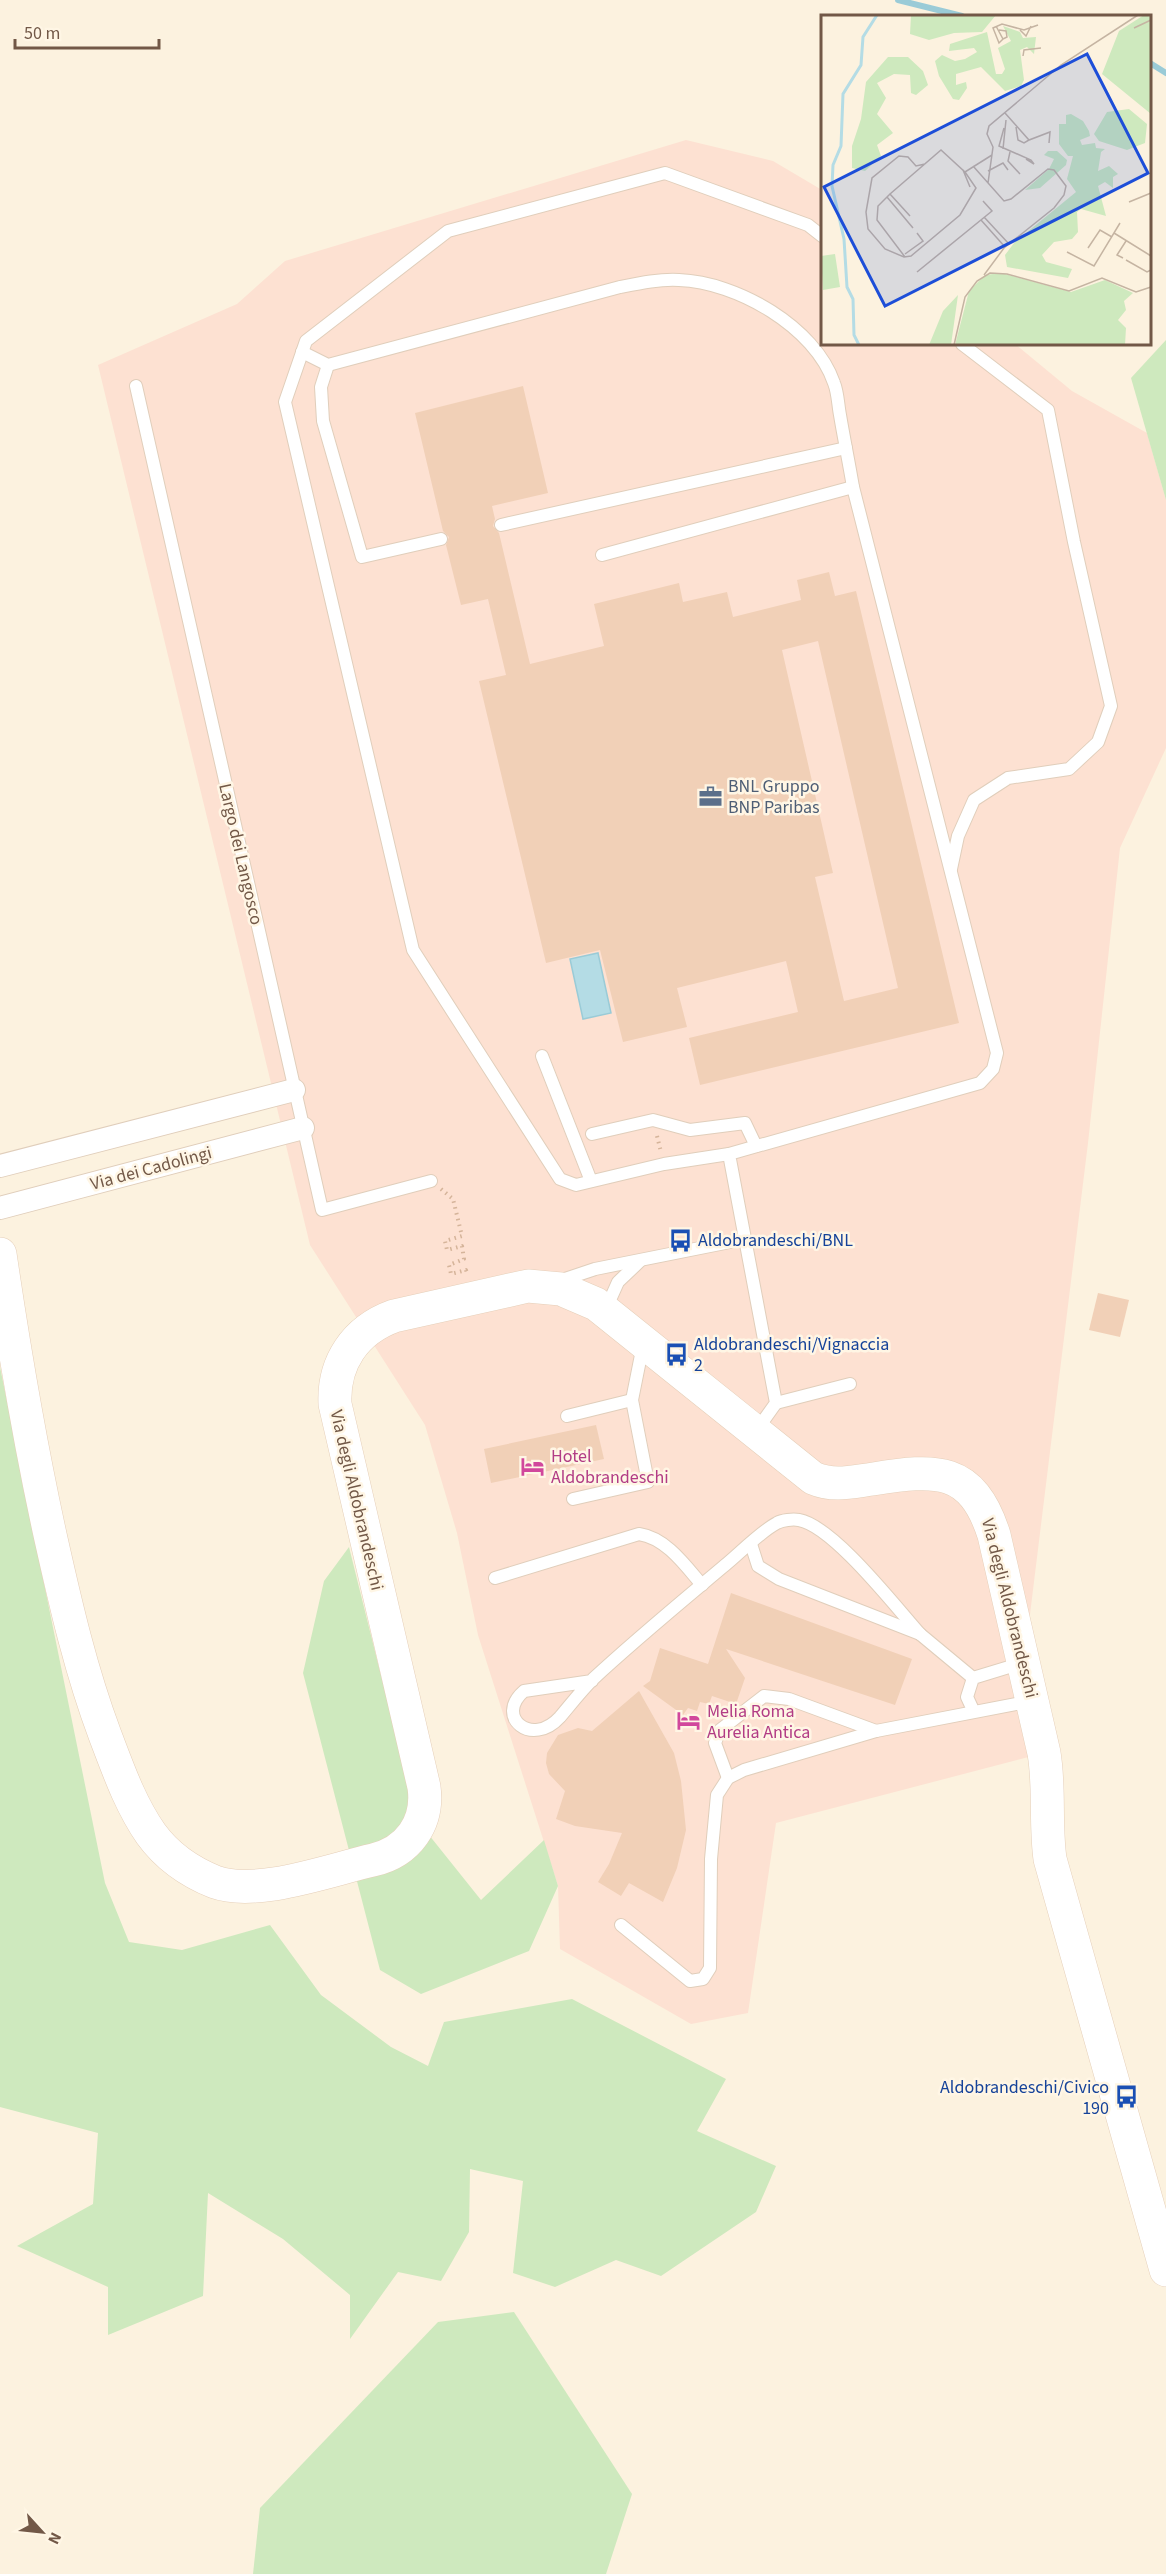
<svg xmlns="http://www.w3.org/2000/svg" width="1166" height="2574" viewBox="0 0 1166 2574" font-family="'Source Sans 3',sans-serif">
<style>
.commercial{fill:#fde1d2}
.green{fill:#cee9be}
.water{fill:#b4dce5;stroke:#9acbd7;stroke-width:1.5}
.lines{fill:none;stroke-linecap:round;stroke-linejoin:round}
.stream{stroke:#9acbd7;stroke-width:6}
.building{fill:#f1d0b7;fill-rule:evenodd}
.lane-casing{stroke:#e0cebb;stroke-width:14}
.street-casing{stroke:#e0cebb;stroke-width:24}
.secondary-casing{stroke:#e5cfb9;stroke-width:34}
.path{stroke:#d5b49a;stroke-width:4;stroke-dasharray:1.5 4.5;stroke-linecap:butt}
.lane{stroke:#fff;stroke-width:12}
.street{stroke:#fff;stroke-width:22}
.secondary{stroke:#fff;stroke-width:33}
.labels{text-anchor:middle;stroke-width:5;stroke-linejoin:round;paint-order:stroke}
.service-label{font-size:18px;fill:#4e5e75;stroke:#fff6e5;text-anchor:start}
.street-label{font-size:18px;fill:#725847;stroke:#fff6e5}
.transit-label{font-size:18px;fill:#164399;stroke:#fff6e5;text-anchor:start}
.hotel-label{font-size:18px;fill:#b23c85;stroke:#fff6e5;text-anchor:start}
.inset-river{fill:none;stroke:#b4dce5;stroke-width:3}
.inset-road{fill:none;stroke:#c5b4a2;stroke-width:1.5}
.view{fill:#1d4ed8;fill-opacity:0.15;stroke:#1d4ed8;stroke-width:3}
.inset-edge{fill:none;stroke:#725847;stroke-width:3}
</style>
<rect width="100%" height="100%" fill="#fcf2df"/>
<!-- commercial -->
<polygon class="commercial" points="686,140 773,161 822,190 822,344 1015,344 1072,391 1147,433 1166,500 1166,748 1120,848 1088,1143 1024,1663 1044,1753 776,1823 748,2013 691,2024 560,1949 558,1886 478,1635 457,1533 425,1425 310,1245 98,365 237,304 285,261"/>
<!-- green -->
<g class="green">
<polygon points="1166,340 1166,500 1131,378"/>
<polygon points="0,1367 105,1883 129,1942 182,1950 270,1925 321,1995 391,2047 428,2066 444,2022 572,1999 726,2079 697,2131 776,2166 756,2212 661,2276 616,2260 555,2287 513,2273 523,2181 470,2169 469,2232 441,2281 398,2272 350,2339 350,2295 283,2239 208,2193 203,2296 108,2335 108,2287 17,2246 93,2204 98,2133 0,2107"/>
<polygon points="349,1547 417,1820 481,1900 544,1840 558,1886 529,1951 421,1994 380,1970 303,1673 324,1581"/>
<polygon points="514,2312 632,2494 606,2574 253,2574 260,2508 438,2322"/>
</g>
<!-- water -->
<polygon class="water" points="598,953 611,1013 583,1019 570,959"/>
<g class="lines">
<!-- stream -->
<g class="stream">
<polyline points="898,0 962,16"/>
<polyline points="1150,63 1166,73"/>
</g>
</g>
<!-- building -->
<g class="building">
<path d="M523,386L548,493L492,506L495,519L493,526L499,533L530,664L604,646L594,604L679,583L683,602L727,592L733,617L801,600L797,580L829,572L835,596L856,591L959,1023L700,1085L689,1038L798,1012L786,961L677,988L687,1027L623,1042L600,950L546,963L479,681L506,675L488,599L461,605L446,545L449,537L443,531L415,413ZM818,641L898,988L844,1001L815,877L833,873L782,650Z"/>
<polygon points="1098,1293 1129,1300 1120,1337 1089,1330"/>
<polygon points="596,1425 604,1459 491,1483 484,1449"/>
<polygon points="731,1593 912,1659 895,1705 726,1649 745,1678 736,1704 712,1696 709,1704 700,1702 697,1711 688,1708 683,1715 643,1686 650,1681 660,1648 708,1664"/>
<polygon points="639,1691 674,1753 681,1781 686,1830 677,1868 663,1902 629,1883 621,1896 598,1882 609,1864 622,1833 575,1826 556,1819 565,1791 549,1774 546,1763 547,1753 558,1735 578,1728 592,1731"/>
</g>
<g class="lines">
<defs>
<g id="lane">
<path d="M302,352L328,365L620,287C640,283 659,279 679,280C737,282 815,327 834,383C838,393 838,405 840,415C844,439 849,463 853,487"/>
<polyline points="328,365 321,387 323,421 362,557 441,539"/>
<polyline points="136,386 322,1210 431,1181"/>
<polyline points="501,525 846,448"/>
<polyline points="602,555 853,487 997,1053 993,1069 980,1083 729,1154 776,1403 756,1431"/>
<polyline points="951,869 958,836 974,800 1008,778 1069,769 1098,742 1111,706 1074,542 1048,410 962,344"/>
<polyline points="542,1056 591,1181"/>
<polyline points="592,1134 653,1120 690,1130 745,1123 756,1146"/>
<polyline points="729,1154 664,1164 576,1185 560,1179 413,950 285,402 306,341 448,231 665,173 808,225 822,236"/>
<polyline points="559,1281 595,1269 745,1239"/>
<polyline points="605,1311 618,1282 639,1262"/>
<polyline points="776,1403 850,1384"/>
<polyline points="567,1416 632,1400"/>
<polyline points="573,1499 648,1482 632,1400 643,1345"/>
<polyline points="751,1544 758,1566 779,1579 920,1634 973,1678"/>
<path d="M495,1578L639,1534C666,1538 685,1565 702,1585"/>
<path d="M592,1681L524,1691C494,1717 532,1748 560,1717C571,1704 581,1691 593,1679C635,1640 680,1603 724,1566C738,1555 761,1531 777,1523C782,1520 793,1519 799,1520C833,1526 895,1606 920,1634"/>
<polyline points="973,1710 967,1697 973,1678 1022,1663"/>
<polyline points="728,1778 715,1743 720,1730 764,1696 789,1699 876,1731"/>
<polyline points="621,1925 690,1981 703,1979 710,1968 711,1859 717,1795 728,1778 744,1770 876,1731 1032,1701"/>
</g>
<g id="street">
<polyline points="0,1166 294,1090"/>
<polyline points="0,1208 303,1128"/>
</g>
<path id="secondary" d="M0,1254C14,1349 30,1444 51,1539C66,1606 81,1671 105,1735C118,1769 130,1804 151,1834C167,1856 190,1872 215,1882C257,1897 329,1870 373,1860C408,1852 429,1823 424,1787L335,1404C333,1363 355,1330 394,1316L528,1286L561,1289L596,1304L813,1478C834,1487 851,1482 873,1479C936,1469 972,1466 994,1535L1044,1753C1050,1788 1045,1823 1050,1859L1166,2270"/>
</defs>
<!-- lane casing -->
<use href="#lane" class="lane-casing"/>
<!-- street casing -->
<use href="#street" class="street-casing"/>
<!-- secondary casing -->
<use href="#secondary" class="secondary-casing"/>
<!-- path -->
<g class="path">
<polyline points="657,1136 661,1152"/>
<polyline points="441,1189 453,1199 462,1236 445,1241 447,1250 462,1246 464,1259 449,1265 451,1274 466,1270 467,1274"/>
</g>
<!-- lane -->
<use href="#lane" class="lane"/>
<!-- street -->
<use href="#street" class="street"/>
<!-- secondary -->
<use href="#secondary" class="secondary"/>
</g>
<!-- icons -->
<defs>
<symbol id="office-bare" viewBox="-9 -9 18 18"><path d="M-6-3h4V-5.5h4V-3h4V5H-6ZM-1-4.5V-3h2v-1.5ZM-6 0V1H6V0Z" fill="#5c6f8a" stroke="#fff6e5" stroke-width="2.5" paint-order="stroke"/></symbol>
<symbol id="bus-bare" viewBox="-9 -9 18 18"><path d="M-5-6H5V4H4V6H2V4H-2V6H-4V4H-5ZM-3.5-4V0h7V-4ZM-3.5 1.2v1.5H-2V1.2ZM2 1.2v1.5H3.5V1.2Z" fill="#1a4fb4" stroke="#fff6e5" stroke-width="2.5" paint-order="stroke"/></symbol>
<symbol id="hotel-bare" viewBox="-9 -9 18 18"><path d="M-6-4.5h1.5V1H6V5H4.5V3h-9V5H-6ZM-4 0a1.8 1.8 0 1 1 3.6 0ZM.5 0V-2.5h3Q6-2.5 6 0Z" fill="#d1479c" stroke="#fff6e5" stroke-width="2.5" paint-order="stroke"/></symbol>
</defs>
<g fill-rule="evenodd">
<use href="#office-bare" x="694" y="780" width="33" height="33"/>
<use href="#bus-bare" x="664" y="1224" width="33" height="33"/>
<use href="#bus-bare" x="660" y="1338" width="33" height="33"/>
<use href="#hotel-bare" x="516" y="1450" width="33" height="33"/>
<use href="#hotel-bare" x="672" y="1704" width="33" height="33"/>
<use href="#bus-bare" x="1110" y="2080" width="33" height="33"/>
</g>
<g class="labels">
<!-- service labels -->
<g class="service-label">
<text x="728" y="792">BNL Gruppo<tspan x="728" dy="21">BNP Paribas</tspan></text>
</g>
<!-- street labels -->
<g class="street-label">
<text transform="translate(241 854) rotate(77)" y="6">Largo dei Langosco</text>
<text transform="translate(151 1168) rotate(-15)" y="6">Via dei Cadolingi</text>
<text transform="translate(357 1500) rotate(77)" y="6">Via degli Aldobrandeschi</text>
<text transform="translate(1010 1608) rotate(76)" y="6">Via degli Aldobrandeschi</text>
</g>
<!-- transit labels -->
<g class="transit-label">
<text x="698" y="1246">Aldobrandeschi/BNL</text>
<text x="694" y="1350">Aldobrandeschi/Vignaccia<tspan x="694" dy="21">2</tspan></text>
<text x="1109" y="2093" text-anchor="end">Aldobrandeschi/Civico<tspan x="1109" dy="21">190</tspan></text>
</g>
<!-- hotel labels -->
<g class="hotel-label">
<text x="551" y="1462">Hotel<tspan x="551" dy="21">Aldobrandeschi</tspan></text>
<text x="707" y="1717">Melia Roma<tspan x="707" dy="21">Aurelia Antica</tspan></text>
</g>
</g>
<!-- overview -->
<g transform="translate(821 15)">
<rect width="330" height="330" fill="#fcf2df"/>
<path d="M90,0L146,1L175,0L161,17L133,18L108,25L89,19ZM323,0L330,2V99L281,59L298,16ZM182,11L199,17L202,23L215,22L213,39L206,32L199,35L203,65L200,71L184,76L160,52L135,59V70L145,67L146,73L138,85L132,84L118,61L114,46L121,40L134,46L144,44L156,37L153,33L128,36L129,29L166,17L175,59H181L184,54L177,33L190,26ZM67,42H87L102,56L107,70L95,80L90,78L89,60L73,59L56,68L65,83L56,99L72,118L56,130L60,141L44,156L31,153V131L40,104L45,67ZM308,94L326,109L324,128L306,135L278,126L273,119L286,97ZM250,99L262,106L268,116L269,121L259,125L261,130L274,128L275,133L284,134L280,137L277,156L288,151L297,159L292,162V173L284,167L277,171L285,201L260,194L256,197L257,217L251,224L233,227L221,240L225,247L251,254L247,263L186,252L184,240L193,228L255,177L246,164L252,141H247L238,129V109H245V100ZM227,136H236L246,145L245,150L219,173L204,175L228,154L233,144L223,140ZM14,239L19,272L2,275L0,241ZM180,258L250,277L284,265L312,278L303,286L305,295L297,305L305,313L304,330H134L148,276L164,260ZM137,280L130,330H108L122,296Z" fill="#cee9be"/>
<path class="inset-river" d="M38,330L33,320L32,284L26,272L23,224L11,171L12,150L20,131L22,79L40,50L42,22L56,0"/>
<path class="inset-road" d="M175,11L182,24L186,22L185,16L178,15M313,13L330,5M199,15L205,21L210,11M182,24L178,28L172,13L181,9L203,15L217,10M202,41L203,35L220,33M184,98L208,125L229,117L228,128M195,112L197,125L203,128L208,125M183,113L178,131L210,145L213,149L205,144M182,134L185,105M189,137L187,146L199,159M104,149L95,151L87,142L78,141L51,163L45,197L47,214L64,234L83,242L90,241L139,200L155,173L144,157M152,151L183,186L190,184L227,154L233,155L245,171L243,180L233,193L183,233L163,260M142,155L149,172M167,156L182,148L187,155M167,168L172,132L166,119L168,111L240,50L317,0M69,179L57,191L56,205L84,242M66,182L92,213M308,187L330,178M89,201L69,179L120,135L144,157L171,140M163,202L188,229M160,205L184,232M293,218L330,241M267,233L279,215L291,222M246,237L273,251L299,208M84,239L102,226L96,218M302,243L296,240L305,226M305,245L326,257L330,255M96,257L171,196L162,186M133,330L144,282L156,266L169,258L186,259L248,276L281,263L315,277L330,272"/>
<path class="view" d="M266,39L327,158L64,291L3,172Z"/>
<rect width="330" height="330" class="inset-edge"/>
</g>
<!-- north arrow -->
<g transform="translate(42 2532) rotate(117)" stroke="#fff6e5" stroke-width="4.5" paint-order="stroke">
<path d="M0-4.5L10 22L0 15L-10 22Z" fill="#725847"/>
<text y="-9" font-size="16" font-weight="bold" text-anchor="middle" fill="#725847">N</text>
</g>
<!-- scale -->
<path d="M15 39v9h144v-9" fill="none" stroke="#725847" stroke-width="3"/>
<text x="24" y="39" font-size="18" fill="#725847" stroke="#fff6e5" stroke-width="4.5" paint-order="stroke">50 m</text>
</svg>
